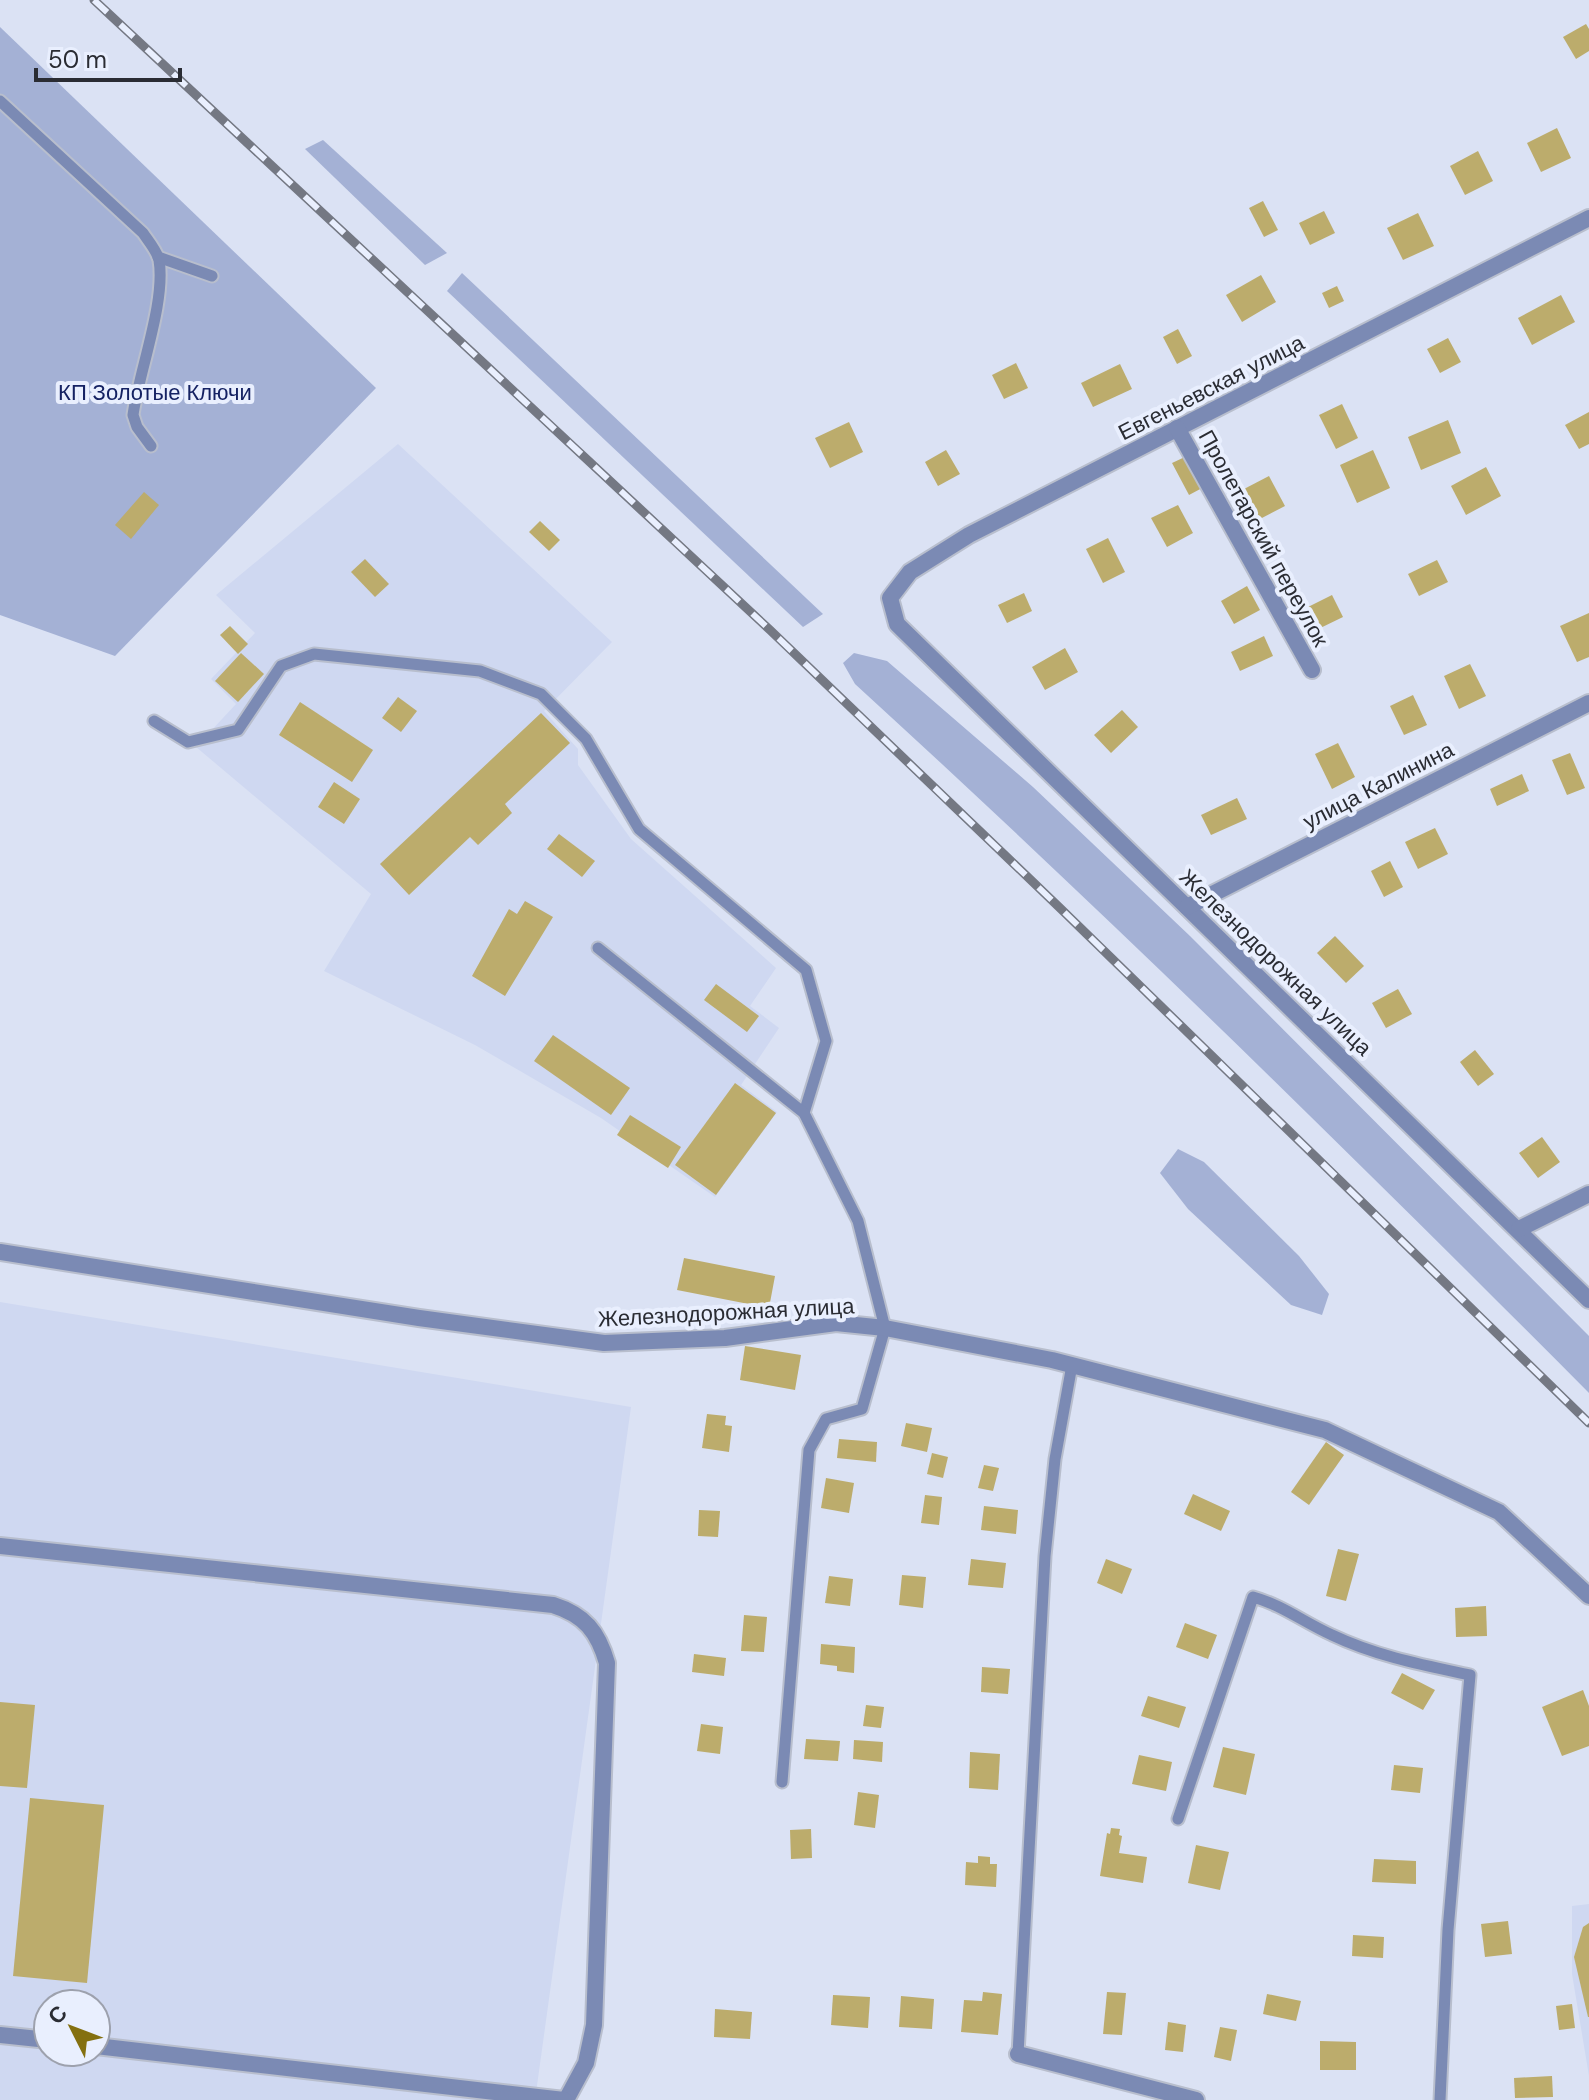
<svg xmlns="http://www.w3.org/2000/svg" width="1589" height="2100" viewBox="0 0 1589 2100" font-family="'DM Sans',sans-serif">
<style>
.built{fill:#cfd8f1;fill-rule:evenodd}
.green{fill:#a4b1d5}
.building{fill:#bcac6c}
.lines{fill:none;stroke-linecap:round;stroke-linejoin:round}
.lane-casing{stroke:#b8becd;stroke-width:15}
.street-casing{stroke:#b8becd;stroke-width:20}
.lane{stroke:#7b8ab4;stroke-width:11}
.street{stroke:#7b8ab4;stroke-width:16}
.rail-casing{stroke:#747883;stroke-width:9}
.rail{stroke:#e9effe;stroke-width:6;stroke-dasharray:18;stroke-linecap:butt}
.labels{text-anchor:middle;stroke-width:8;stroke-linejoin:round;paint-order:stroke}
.street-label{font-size:22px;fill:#2a2c33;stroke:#e9effe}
.park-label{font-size:22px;fill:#152263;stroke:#e9effe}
</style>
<rect width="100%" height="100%" fill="#dbe2f4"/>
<!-- built -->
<g class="built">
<polygon points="398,444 612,642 544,711 578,749 578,765 631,839 776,968 750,1006 779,1028 741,1085 777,1112 715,1197 601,1118 475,1045 324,971 371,894 196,747 236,704 211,679 255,633 216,595"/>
<path d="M0,1302L631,1407L535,2100H0ZM48,2004H96V2052H48Z"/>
<polygon points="1589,1904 1589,2076 1572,1974 1572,1906"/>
</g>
<!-- green -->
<g class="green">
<polygon points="0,27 376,388 115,656 0,615"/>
<polygon points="323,140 447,253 425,265 305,149"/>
<polygon points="462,273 823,614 803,627 447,291"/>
<path d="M854,653L887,661L1033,787L1190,936L1589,1336V1393C1349,1152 1106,913 855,684L843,663Z"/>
<polygon points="1178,1149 1204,1162 1299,1256 1329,1294 1322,1315 1291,1305 1188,1209 1160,1173"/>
</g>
<!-- building -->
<g class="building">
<polygon points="1586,24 1589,29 1589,51 1576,59 1563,37"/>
<polygon points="1557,128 1571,158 1541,172 1527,143"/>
<polygon points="1478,151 1493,181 1465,195 1450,166"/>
<polygon points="1263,201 1278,230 1264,237 1249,208"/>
<polygon points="1324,211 1335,233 1310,245 1299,223"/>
<polygon points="1418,213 1434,246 1403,260 1387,228"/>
<polygon points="1261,275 1276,302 1242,322 1226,295"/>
<polygon points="1337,286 1344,301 1329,308 1322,293"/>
<polygon points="1561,295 1575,322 1532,345 1518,318"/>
<polygon points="1178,329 1192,356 1177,364 1163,337"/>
<polygon points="1448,338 1461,362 1440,373 1427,349"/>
<polygon points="1016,363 1028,388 1004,399 992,375"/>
<polygon points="1120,364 1132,389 1093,407 1081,383"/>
<polygon points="1342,404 1358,438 1336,449 1319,415"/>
<polygon points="1589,412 1589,444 1579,449 1565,425"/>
<polygon points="1448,420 1461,453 1421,470 1408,437"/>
<polygon points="849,422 863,452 830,468 815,438"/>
<polygon points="946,450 960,474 938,486 925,462"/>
<polygon points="1373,450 1390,488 1357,503 1340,465"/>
<polygon points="1187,456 1204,487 1189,495 1172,463"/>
<polygon points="1486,467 1501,496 1466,515 1451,486"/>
<polygon points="1269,476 1285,506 1260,519 1244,489"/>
<polygon points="144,492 159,505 131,539 115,525"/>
<polygon points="1178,505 1193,533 1167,547 1151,518"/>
<polygon points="540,521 560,540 549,551 529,532"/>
<polygon points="1108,538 1125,572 1103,583 1086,549"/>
<polygon points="365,559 389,584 375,597 351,572"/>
<polygon points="1437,560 1448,582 1419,596 1408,574"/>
<polygon points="1247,586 1260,610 1234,624 1221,601"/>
<polygon points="1024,593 1032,611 1007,623 998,605"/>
<polygon points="1332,595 1343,617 1310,633 1300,611"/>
<polygon points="1589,613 1589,657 1577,662 1560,626"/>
<polygon points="230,626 248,644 238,654 220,635"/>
<polygon points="1264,636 1273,656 1240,671 1231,652"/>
<polygon points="1065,648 1078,672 1045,690 1032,667"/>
<polygon points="241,653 264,674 238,702 215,681"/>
<polygon points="1470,664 1486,696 1459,709 1444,676"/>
<polygon points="1413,695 1427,725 1404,735 1390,706"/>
<polygon points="398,697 417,711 401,732 382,718"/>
<polygon points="300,702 373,750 352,782 279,735"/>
<polygon points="1122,710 1138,727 1111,753 1094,735"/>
<polygon points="541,713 570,743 505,804 512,813 478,845 470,837 409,895 380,864"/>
<polygon points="1338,743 1355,777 1332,789 1315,754"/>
<polygon points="1570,753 1585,788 1567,795 1552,760"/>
<polygon points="1522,774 1529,791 1497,806 1490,789"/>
<polygon points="334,782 360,799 344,824 318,807"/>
<polygon points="1237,798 1247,819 1211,835 1201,815"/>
<polygon points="1435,828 1448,854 1418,869 1405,842"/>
<polygon points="559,834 595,861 582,877 547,849"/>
<polygon points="1390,861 1403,887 1384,897 1371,871"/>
<polygon points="525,901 553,917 505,996 472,976 509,909 517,914"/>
<polygon points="1335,936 1364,966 1346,983 1317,953"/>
<polygon points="716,984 759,1016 747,1032 704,1000"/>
<polygon points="1398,989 1412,1014 1386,1028 1372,1003"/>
<polygon points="553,1035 630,1088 611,1115 534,1061"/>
<polygon points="1475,1050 1494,1074 1478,1086 1460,1062"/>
<polygon points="735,1083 776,1113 716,1195 675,1165"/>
<polygon points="630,1115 681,1147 668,1168 617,1135"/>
<polygon points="1542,1137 1560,1162 1538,1178 1519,1153"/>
<polygon points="684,1258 775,1276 769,1308 677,1290"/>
<polygon points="745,1346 801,1355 795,1390 740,1380"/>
<polygon points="707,1414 726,1416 725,1425 732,1426 729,1452 702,1448"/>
<polygon points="906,1423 932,1428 927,1452 901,1446"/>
<polygon points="839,1439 877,1442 876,1462 837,1458"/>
<polygon points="1326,1442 1344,1455 1309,1505 1291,1492"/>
<polygon points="932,1453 948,1457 943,1478 927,1474"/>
<polygon points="984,1465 999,1468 993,1491 978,1488"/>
<polygon points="826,1478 854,1483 849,1513 821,1508"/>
<polygon points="1193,1494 1230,1511 1221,1531 1184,1514"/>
<polygon points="925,1495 942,1497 939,1525 921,1523"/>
<polygon points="984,1506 1018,1510 1016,1534 981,1530"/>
<polygon points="699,1510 720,1511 718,1537 698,1536"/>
<polygon points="1338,1549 1359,1554 1346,1601 1326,1596"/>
<polygon points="971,1559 1006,1563 1003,1588 968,1585"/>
<polygon points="1106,1559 1132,1569 1122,1594 1097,1583"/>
<polygon points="902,1575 926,1577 923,1608 899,1605"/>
<polygon points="829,1576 853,1579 850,1606 825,1603"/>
<polygon points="1486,1606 1487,1636 1456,1637 1455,1608"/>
<polygon points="744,1615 767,1617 764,1652 741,1651"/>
<polygon points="1185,1623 1217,1635 1208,1659 1176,1647"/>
<polygon points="821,1644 855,1647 854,1673 837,1671 837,1666 820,1664"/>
<polygon points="694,1654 726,1658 724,1676 692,1672"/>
<polygon points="982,1667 1010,1669 1008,1694 981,1692"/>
<polygon points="1402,1673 1435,1690 1423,1710 1391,1693"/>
<polygon points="1583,1690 1589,1706 1589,1746 1562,1756 1542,1707"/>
<polygon points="1148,1696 1186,1707 1179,1728 1141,1716"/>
<polygon points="0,1702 35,1705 27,1788 0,1786"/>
<polygon points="866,1705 884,1707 881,1728 863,1726"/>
<polygon points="701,1724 723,1727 720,1754 697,1751"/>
<polygon points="806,1739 840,1741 838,1761 804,1759"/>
<polygon points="854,1740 883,1742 882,1762 853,1759"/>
<polygon points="1223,1747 1255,1754 1246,1795 1213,1787"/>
<polygon points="970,1752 1000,1754 998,1790 969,1788"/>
<polygon points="1139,1755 1172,1762 1166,1791 1132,1784"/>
<polygon points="1394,1765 1423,1768 1420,1793 1391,1790"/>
<polygon points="858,1792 879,1795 875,1828 854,1825"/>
<polygon points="30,1798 104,1805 87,1983 13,1976"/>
<polygon points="1111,1828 1120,1829 1119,1835 1122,1836 1119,1853 1147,1857 1143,1883 1100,1876 1107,1833 1110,1834"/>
<polygon points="811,1829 812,1858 791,1859 790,1830"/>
<polygon points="1196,1845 1229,1852 1220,1890 1188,1883"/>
<polygon points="978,1856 990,1857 990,1864 997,1864 996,1887 965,1885 966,1862 978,1863"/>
<polygon points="1374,1859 1416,1861 1416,1884 1372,1882"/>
<polygon points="1508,1921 1512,1954 1485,1957 1481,1924"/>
<polygon points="1589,1923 1589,2017 1588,2017 1574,1957 1583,1927"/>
<polygon points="1353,1935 1384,1937 1383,1958 1352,1956"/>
<polygon points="983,1992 1002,1994 998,2035 961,2032 964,2000 982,2001"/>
<polygon points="1107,1992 1126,1993 1122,2035 1103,2034"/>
<polygon points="1267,1994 1301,2001 1296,2021 1263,2014"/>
<polygon points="833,1995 870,1997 868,2028 831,2025"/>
<polygon points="901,1996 934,1999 932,2029 899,2027"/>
<polygon points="1572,2004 1575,2028 1559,2030 1556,2006"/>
<polygon points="715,2009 752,2012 750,2039 714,2037"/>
<polygon points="1168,2022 1186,2025 1183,2052 1165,2050"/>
<polygon points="1220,2027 1237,2030 1231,2061 1214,2057"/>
<polygon points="1320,2041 1356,2042 1356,2070 1320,2070"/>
<polygon points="1552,2076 1553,2097 1515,2098 1514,2078"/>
</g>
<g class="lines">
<defs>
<g id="lane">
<path d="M0,101L143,233C149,242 157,251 159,260C166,302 139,371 133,415L137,427L151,446"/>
<polyline points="158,257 212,276"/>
<polyline points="154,721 188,742 238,730 281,666 314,654 480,671 541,694 586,739 639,829 806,970 826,1041 804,1113"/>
<polyline points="598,948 804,1113 858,1221 885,1328 862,1409 826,1419 809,1450 782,1782"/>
<path d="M1178,1819L1253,1597C1282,1605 1305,1623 1332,1635C1376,1656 1423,1665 1470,1675L1448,1930L1440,2100"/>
<polyline points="1018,2054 1045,1556 1055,1459 1072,1365"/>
</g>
<g id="street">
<polyline points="1589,218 969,535 910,572 890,598 897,624 1589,1300"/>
<polyline points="1177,428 1312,670"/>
<polyline points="1187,907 1589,703"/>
<polyline points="1519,1229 1589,1194"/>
<polyline points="0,1252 419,1318 604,1343 725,1338 836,1323 885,1328 1052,1360 1325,1430 1499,1512 1589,1596"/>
<path d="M0,1546L553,1605C585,1615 598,1632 607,1663L594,2025L586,2063L566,2100"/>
<polyline points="0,2035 48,2040"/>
<polyline points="96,2046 564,2100"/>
<polyline points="1018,2054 1196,2100"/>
</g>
</defs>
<!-- lane casing -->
<use href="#lane" class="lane-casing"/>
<!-- street casing -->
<use href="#street" class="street-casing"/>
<!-- lane -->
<use href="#lane" class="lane"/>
<!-- street -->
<use href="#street" class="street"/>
<defs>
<polyline id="rail" points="94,0 770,630 1061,909 1589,1423"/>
</defs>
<!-- rail casing -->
<use href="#rail" class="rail-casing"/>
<!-- rail -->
<use href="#rail" class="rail"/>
</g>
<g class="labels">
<!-- street labels -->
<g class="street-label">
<text transform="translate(1211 387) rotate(-27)" y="8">Евгеньевская улица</text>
<text transform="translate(1264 538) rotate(61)" y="8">Пролетарский переулок</text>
<text transform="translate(1378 785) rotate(-27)" y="8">улица Калинина</text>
<text transform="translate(1276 962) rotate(44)" y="8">Железнодорожная улица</text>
<text transform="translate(726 1312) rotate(-3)" y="8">Железнодорожная улица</text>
</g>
<!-- park labels -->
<g class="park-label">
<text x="155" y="400">КП Золотые Ключи</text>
</g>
</g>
<!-- north arrow -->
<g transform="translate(72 2028) rotate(312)"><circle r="38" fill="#e9effe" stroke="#9da1ad" stroke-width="2"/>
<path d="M0-6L14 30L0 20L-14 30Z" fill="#847010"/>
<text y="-12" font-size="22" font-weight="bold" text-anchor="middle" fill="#2a2c33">С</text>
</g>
<!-- scale -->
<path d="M36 68v12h144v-12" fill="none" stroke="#2a2c33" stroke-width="4"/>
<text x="48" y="68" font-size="24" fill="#2a2c33" stroke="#e9effe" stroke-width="6" paint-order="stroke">50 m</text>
</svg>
